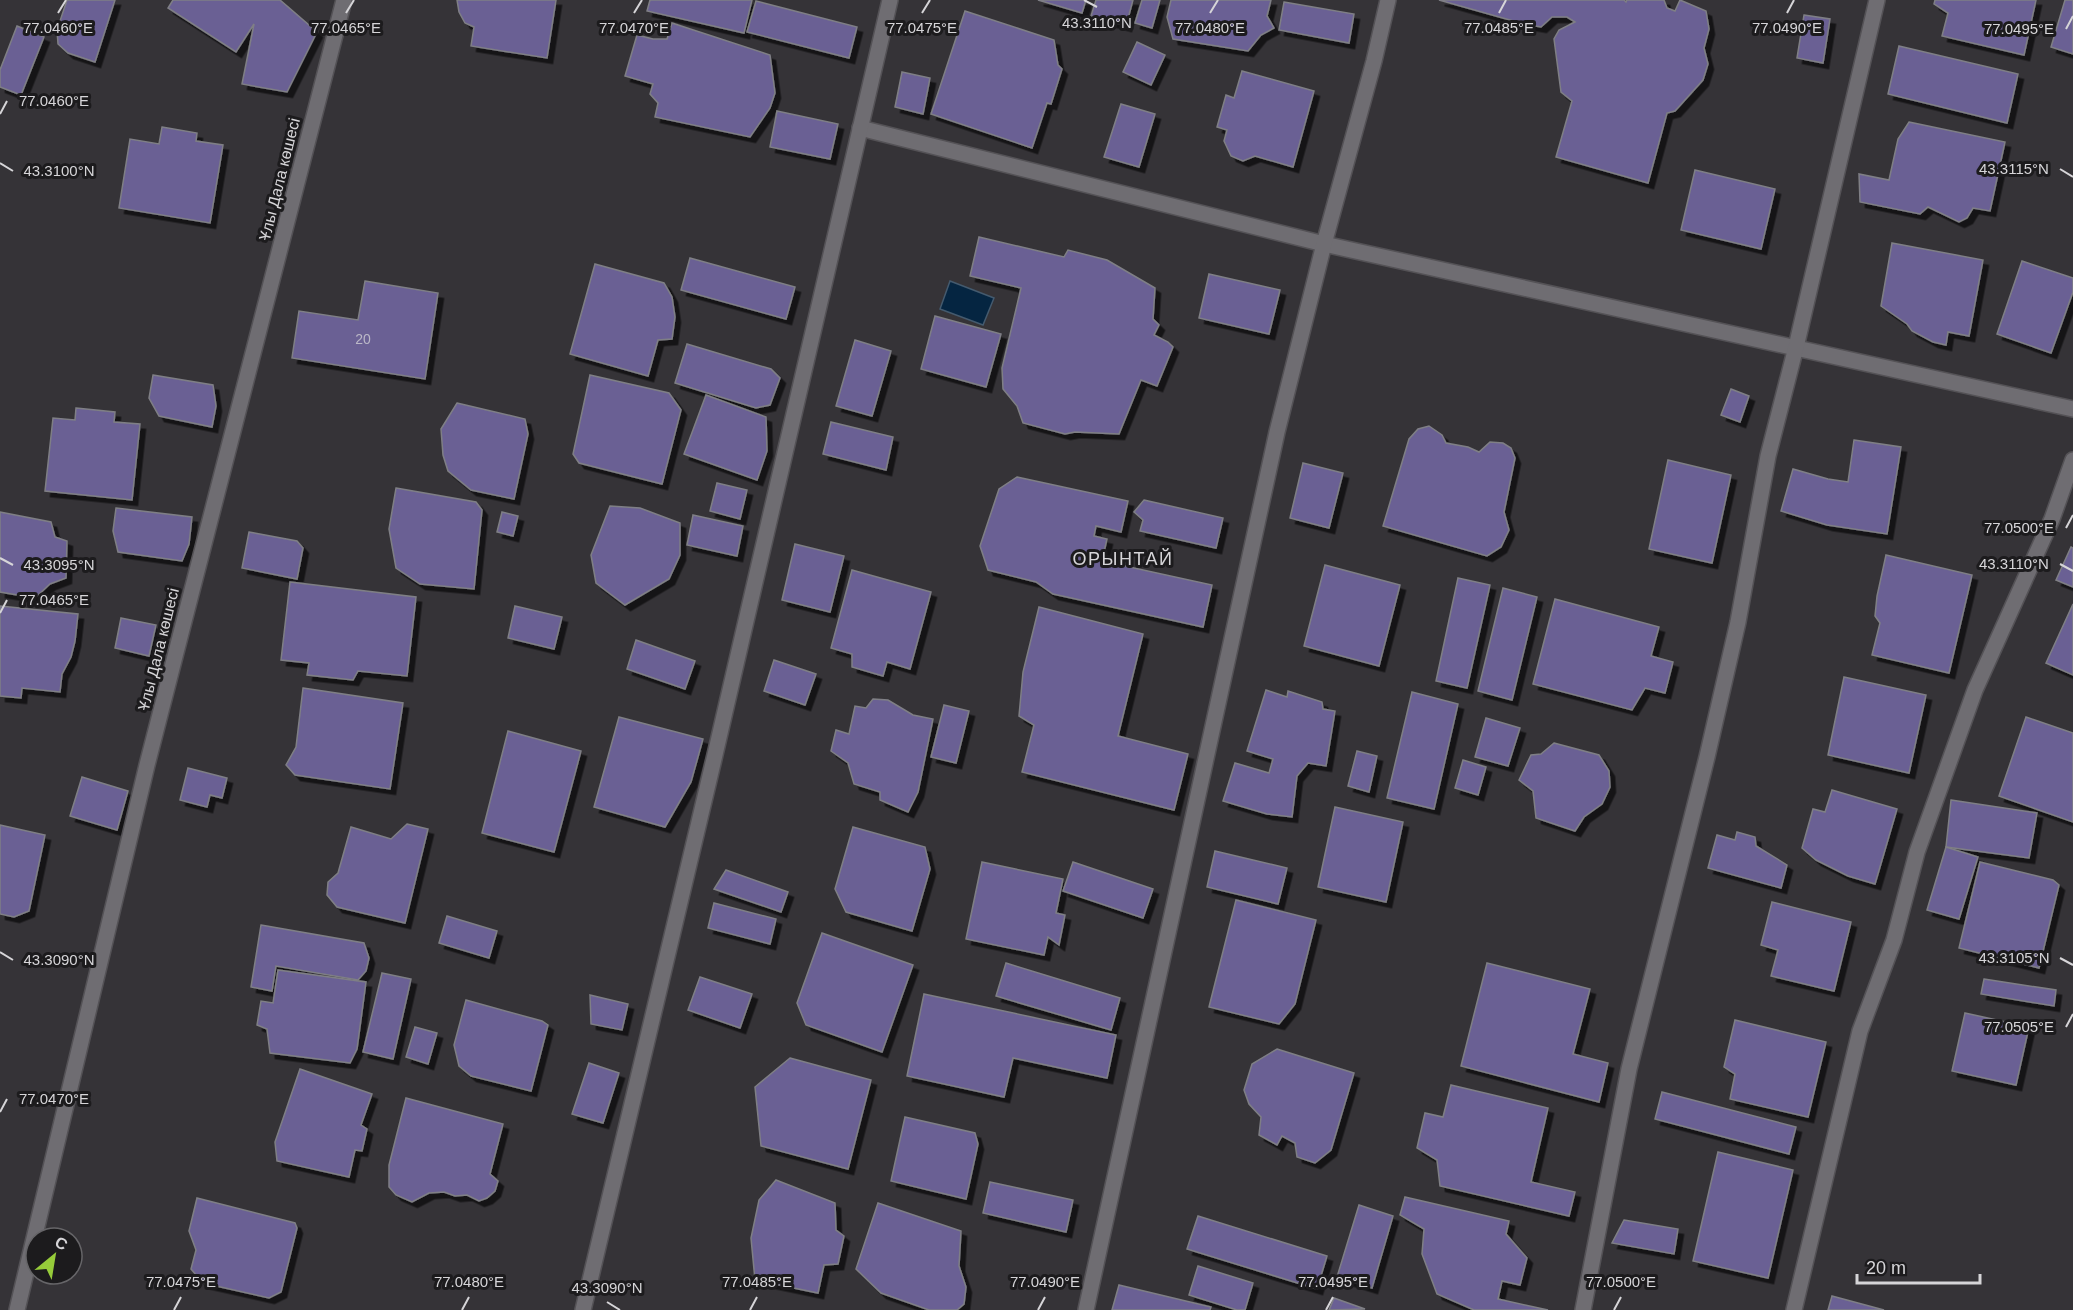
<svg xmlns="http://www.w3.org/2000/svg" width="2073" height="1310" viewBox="0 0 2073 1310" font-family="Helvetica,sans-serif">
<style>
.water{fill:#052541;stroke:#445a6e;stroke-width:1.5}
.building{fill:#6a6194;stroke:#7f7f85;stroke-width:1.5;filter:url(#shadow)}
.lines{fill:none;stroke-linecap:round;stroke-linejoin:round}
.minor-casing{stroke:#545256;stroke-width:18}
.minor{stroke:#6f6d72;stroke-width:15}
.ticks{fill:none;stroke:#d6d5d8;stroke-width:2}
.labels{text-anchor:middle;stroke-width:6;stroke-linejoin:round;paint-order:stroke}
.number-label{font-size:14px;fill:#bbb8c7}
.street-label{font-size:16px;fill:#d6d5d8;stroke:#1c1b1d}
.neighbourhood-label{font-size:18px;letter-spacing:1.5px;fill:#d6d5d8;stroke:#1c1b1d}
.ticks-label{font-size:15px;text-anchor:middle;fill:#d6d5d8;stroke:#1c1b1d;stroke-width:6;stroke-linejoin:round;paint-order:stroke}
</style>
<defs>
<filter id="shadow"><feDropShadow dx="5.5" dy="5.5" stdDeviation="0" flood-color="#0009"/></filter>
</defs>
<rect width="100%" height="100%" fill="#353337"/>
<!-- water -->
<polygon class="water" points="950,281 994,298 983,325 940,309"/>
<!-- building -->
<g class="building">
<polygon points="67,0 115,0 95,62 68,53 58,44 57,30"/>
<polygon points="173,0 280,0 317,32 287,92 242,84 254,24 236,52 168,8"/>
<polygon points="457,0 556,0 547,58 471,46 474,27 465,23 459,12"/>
<polygon points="650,0 752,0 744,33 647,11"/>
<polygon points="1038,0 1086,0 1082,13"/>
<polygon points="1096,0 1133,0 1126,26 1091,16"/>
<polygon points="1142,0 1160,0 1152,28 1135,23"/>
<polygon points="1171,0 1271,0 1267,16 1274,28 1261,35 1248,51 1173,39 1167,17"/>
<polygon points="1439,0 1624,0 1626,2 1627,0 1664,0 1667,8 1675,11 1680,0 1706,11 1709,29 1704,48 1708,64 1703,80 1675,111 1667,113 1648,183 1556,157 1572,101 1561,92 1554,39 1559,30 1575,22 1567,17 1552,17 1541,27 1524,24"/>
<polygon points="1935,0 2036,0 2024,55 1942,36 1948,13 1934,4"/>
<polygon points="2065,0 2073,0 2073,54 2051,47"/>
<polygon points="756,1 857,27 849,58 747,32"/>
<polygon points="1284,2 1354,14 1349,43 1279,30"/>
<polygon points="965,11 1054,40 1058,65 1062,69 1051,104 1047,103 1032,148 931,114"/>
<polygon points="1804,15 1830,19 1823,63 1797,58"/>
<polygon points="672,23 770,55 775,93 770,108 750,137 655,117 658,103 650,94 653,84 625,76 637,35 653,39 667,39"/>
<polygon points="17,26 44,37 21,95 0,87 0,70"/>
<polygon points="1137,42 1165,55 1151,85 1123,72"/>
<polygon points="1899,46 2018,74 2007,123 1888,94"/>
<polygon points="1242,71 1314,91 1293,167 1255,156 1243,161 1231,156 1224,141 1227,130 1217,127 1226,95 1234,98"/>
<polygon points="902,72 930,78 923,114 895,107"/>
<polygon points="1121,104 1155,114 1139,167 1104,157"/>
<polygon points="777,111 838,124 830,159 770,147"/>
<polygon points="1909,122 2005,142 1990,211 1973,208 1967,218 1959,222 1928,207 1920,214 1860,202 1859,174 1889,180 1898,139"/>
<polygon points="162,127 197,133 196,141 223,145 210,223 119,208 130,139 159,144"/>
<polygon points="1695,170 1775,189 1761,249 1681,230"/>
<polygon points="979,237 1064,257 1068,250 1107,260 1155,288 1153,319 1159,325 1154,335 1168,342 1173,347 1157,386 1141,380 1119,434 1075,432 1065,434 1023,423 1017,406 1003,389 1002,368 1021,288 970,276"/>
<polygon points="1892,243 1983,260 1969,336 1948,332 1946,345 1933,342 1912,331 1907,324 1881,306"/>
<polygon points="690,258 795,287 786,319 681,290"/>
<polygon points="2022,261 2073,278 2073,292 2051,353 1997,334"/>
<polygon points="595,264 664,283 672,297 675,317 672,339 658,340 648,376 570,354"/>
<polygon points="1209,274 1280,290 1269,334 1199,318"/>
<polygon points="365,281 438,293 425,379 292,358 299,311 358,320"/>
<polygon points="935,316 1001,334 986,387 921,369"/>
<polygon points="855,340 891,351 872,416 836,406"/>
<polygon points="687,344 771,369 780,378 770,405 756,408 675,383"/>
<polygon points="153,375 213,385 216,406 212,427 159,416 149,398"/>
<polygon points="590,375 669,393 681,410 662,484 579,463 573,454"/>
<polygon points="1731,389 1749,396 1740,422 1721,415"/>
<polygon points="706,395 766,417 767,451 757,480 684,454"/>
<polygon points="457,403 525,419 528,434 514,499 471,490 448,471 443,455 441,429"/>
<polygon points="76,408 115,412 114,422 140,424 132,500 45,491 53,418 75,420"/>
<polygon points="831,422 893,437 886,470 823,454"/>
<polygon points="1429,426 1442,435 1446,443 1468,447 1479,452 1490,442 1503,443 1511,448 1515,458 1504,512 1509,530 1501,547 1487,556 1383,526 1409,439 1418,429"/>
<polygon points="1854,440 1901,447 1887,534 1827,525 1781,511 1793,469 1828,479 1848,482"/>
<polygon points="1668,460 1731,475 1712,563 1649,549"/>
<polygon points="1303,463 1343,473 1329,528 1290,518"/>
<polygon points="1017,477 1128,501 1121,532 1096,526 1094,536 1107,539 1102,561 1212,585 1203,627 1053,594 1036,582 988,570 980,546 999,489"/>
<polygon points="717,483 747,490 740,519 710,511"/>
<polygon points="396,488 476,502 482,510 474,589 420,584 396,568 389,529"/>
<polygon points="1144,500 1223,518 1216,548 1140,531 1143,520 1134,512"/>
<polygon points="610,506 640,508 680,523 680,555 669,579 625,605 596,583 591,555"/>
<polygon points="116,508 192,517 189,544 182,561 118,552 113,531"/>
<polygon points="0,512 51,522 55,537 67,541 66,578 50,584 35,598 0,592"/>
<polygon points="502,512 518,516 513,536 497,532"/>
<polygon points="693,515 743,526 737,556 687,545"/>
<polygon points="249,532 297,541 303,548 297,579 242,568"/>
<polygon points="795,544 844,556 830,612 782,600"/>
<polygon points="2071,547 2073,548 2073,587 2056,580"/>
<polygon points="1886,555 1972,575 1949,673 1872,655 1880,623 1875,616 1877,596"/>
<polygon points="1325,565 1400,585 1379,666 1304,646"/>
<polygon points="852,570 931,592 910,669 887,662 883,676 852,667 852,654 831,648"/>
<polygon points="1458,578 1490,585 1467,688 1436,681"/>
<polygon points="290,582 416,597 407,676 358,671 353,680 307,675 309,663 281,660"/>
<polygon points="1503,588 1537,597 1512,700 1478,691"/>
<polygon points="1555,599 1659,627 1651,656 1673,662 1665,693 1645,688 1632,710 1533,684"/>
<polygon points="2073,604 2073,675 2046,663"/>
<polygon points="0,606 78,614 75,641 71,657 62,674 60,692 22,688 21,698 0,696"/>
<polygon points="515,606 562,617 554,649 508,638"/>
<polygon points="1039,607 1143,634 1118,736 1188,754 1174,810 1022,772 1034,725 1019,716 1023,672"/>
<polygon points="121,618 156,625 149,656 115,648"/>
<polygon points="636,640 695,661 685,689 627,669"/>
<polygon points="774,660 816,674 805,705 764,691"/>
<polygon points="1844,677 1926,695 1909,773 1828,755"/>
<polygon points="303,688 403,703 390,789 295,775 286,765 296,747"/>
<polygon points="1266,690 1287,697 1288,691 1322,702 1323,709 1335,711 1326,766 1308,763 1297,776 1292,817 1267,814 1223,801 1235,763 1269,773 1273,759 1247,751"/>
<polygon points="1412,692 1458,704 1434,809 1387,798"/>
<polygon points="873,699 888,700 913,715 933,719 918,792 908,812 880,800 880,792 854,784 848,763 831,751 836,730 849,734 855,706 866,708"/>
<polygon points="944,705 969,711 956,763 931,757"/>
<polygon points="619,717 703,739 691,782 665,827 594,807"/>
<polygon points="2026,717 2073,733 2073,822 1999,796"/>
<polygon points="1486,718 1520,728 1508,766 1475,757"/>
<polygon points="508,731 581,751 554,852 482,833"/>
<polygon points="1554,743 1599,755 1609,771 1610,787 1602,804 1584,817 1575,831 1536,818 1533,791 1519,780 1531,755 1541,754"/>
<polygon points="1357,751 1377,756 1369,792 1348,786"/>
<polygon points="1463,760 1486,767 1478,795 1455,788"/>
<polygon points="188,768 227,778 222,798 210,795 207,807 180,800"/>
<polygon points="82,777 128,791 117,830 70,816"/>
<polygon points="1832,790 1897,809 1875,884 1848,876 1816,860 1802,848 1813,809 1825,812"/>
<polygon points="1951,800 2037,813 2029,858 1946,847"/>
<polygon points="1335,807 1403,822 1386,902 1318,887"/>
<polygon points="407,824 428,829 405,923 337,907 327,895 328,882 338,873 351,827 391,839"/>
<polygon points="0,825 45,835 29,911 14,917 0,914"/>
<polygon points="853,827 925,847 930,869 912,931 846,912 835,889"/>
<polygon points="1737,832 1755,837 1756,846 1787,865 1781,888 1708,868 1717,835 1735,840"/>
<polygon points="1946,847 1978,857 1959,919 1927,910"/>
<polygon points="1215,851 1287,868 1278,904 1207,887"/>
<polygon points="982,862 1063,879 1056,913 1065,915 1059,945 1048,937 1044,955 966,939"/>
<polygon points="1073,862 1153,889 1143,918 1063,891"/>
<polygon points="1980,862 2053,880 2059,885 2039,968 1959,948"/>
<polygon points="726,870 788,892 781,912 714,889"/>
<polygon points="1236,900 1316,920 1295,1004 1279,1024 1209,1007"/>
<polygon points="1772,902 1851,922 1834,991 1771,976 1778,950 1761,945"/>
<polygon points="714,903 776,919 770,944 708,928"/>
<polygon points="447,916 497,931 489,958 439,943"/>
<polygon points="261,925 364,943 369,958 366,971 358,980 276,966 272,991 251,987"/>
<polygon points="822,933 913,965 882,1052 806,1025 797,1003"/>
<polygon points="1006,963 1120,998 1111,1030 996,996"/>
<polygon points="1487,963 1590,989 1573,1054 1608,1063 1599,1102 1461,1066"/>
<polygon points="278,970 366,982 357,1049 350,1063 270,1053 267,1029 257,1025 261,1001 273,1003"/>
<polygon points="382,973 411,979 393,1059 363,1052"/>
<polygon points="700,977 752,994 740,1028 688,1010"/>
<polygon points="1984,979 2056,990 2054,1006 1981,994"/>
<polygon points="924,994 1116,1035 1107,1078 1013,1058 1004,1097 907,1076"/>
<polygon points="590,995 628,1004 622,1030 591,1024"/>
<polygon points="466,1000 542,1021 548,1025 531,1091 471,1076 459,1066 454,1045"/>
<polygon points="1965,1013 2029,1027 2016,1085 1952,1071"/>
<polygon points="1735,1020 1826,1042 1808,1117 1730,1099 1735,1074 1724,1067"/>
<polygon points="415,1027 437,1033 428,1064 406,1057"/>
<polygon points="1277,1049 1354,1073 1331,1150 1315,1163 1297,1157 1295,1143 1282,1136 1277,1145 1259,1135 1261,1117 1249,1104 1244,1090 1252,1064"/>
<polygon points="790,1058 871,1080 848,1169 761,1146 755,1087"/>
<polygon points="589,1063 619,1073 603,1123 572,1114"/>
<polygon points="300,1069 372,1094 361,1125 367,1129 362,1151 355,1150 349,1177 277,1161 275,1142"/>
<polygon points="1451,1085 1548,1108 1531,1182 1575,1192 1569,1216 1440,1186 1437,1160 1417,1148 1425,1113 1443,1117"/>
<polygon points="1662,1092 1796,1127 1789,1154 1655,1119"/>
<polygon points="406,1098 503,1124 490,1174 498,1181 495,1191 487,1198 479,1201 467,1195 455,1196 444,1192 429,1193 412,1202 396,1195 389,1187 389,1165"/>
<polygon points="905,1117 975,1133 978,1144 966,1199 891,1181"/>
<polygon points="1718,1152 1793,1170 1768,1278 1693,1261"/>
<polygon points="776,1180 835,1203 836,1230 844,1236 838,1264 824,1265 818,1293 755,1280 751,1238 759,1200"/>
<polygon points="990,1182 1073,1200 1066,1232 983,1213"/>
<polygon points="1405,1197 1509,1221 1506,1234 1527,1258 1520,1285 1502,1281 1498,1299 1548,1310 1474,1310 1437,1294 1422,1254 1424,1229 1400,1215"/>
<polygon points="197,1198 295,1223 297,1228 281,1292 269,1298 203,1283 191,1269 196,1250 189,1231"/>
<polygon points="878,1203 961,1231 959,1266 966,1287 964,1304 957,1310 929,1310 881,1293 856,1269"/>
<polygon points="1359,1205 1393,1216 1372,1288 1337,1277"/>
<polygon points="1198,1216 1327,1256 1317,1289 1187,1249"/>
<polygon points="1624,1220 1678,1229 1674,1254 1612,1243"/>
<polygon points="1198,1266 1253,1283 1245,1310 1237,1310 1189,1295"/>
<polygon points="1119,1285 1211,1307 1210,1310 1112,1310"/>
<polygon points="1832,1296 1884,1310 1828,1310"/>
<polygon points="1334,1298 1365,1309 1329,1310"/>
</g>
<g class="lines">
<defs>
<g id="minor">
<polyline points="860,128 1324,244 2073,409"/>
<polyline points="17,1310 147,765 344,0"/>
<polyline points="583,1310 714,759 890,0"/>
<polyline points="1086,1310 1277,432 1324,244 1374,61 1388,0"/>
<polyline points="1583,1310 1629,1069 1707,757 1738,622 1768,456 1796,347 1877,0"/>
<polyline points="1794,1310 1860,1031 1894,940 1917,852 1975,690 2052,519 2073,460"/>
</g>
</defs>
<!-- minor casing -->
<use href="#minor" class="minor-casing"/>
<!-- minor -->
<use href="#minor" class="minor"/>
</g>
<!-- ticks -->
<path class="ticks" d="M1084,0L1097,7M58,13L66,0M346,13L354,0M634,13L642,0M922,13L930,0M1210,13L1218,0M1499,13L1506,0M1787,13L1794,0M2066,29L2073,16M0,114L7,101M0,163L13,171M2060,169L2073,177M2066,528L2073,515M0,558L13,565M2060,564L2073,571M0,613L7,600M0,952L13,960M2060,958L2073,965M2066,1027L2073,1014M0,1112L7,1099M607,1302L620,1310M174,1310L181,1297M462,1310L469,1297M750,1310L757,1297M1038,1310L1045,1297M1326,1310L1333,1297M1614,1310L1621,1297"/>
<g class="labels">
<!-- number labels -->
<g class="number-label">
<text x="363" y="344">20</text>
</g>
<!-- street labels -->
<g class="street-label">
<text transform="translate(279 179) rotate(-76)" y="6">Ұлы Дала көшесі</text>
<text transform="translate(158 649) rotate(-76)" y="6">Ұлы Дала көшесі</text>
</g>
<!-- neighbourhood labels -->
<g class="neighbourhood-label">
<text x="1123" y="565">ОРЫНТАЙ</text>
</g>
</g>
<g class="ticks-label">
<text x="1097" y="28">43.3110°N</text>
<text x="58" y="33">77.0460°E</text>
<text x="346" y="33">77.0465°E</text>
<text x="634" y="33">77.0470°E</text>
<text x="922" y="33">77.0475°E</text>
<text x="1210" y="33">77.0480°E</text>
<text x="1499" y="33">77.0485°E</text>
<text x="1787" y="33">77.0490°E</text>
<text x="2019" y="34">77.0495°E</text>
<text x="54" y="106">77.0460°E</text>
<text x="2014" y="174">43.3115°N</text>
<text x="59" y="176">43.3100°N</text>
<text x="2019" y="533">77.0500°E</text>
<text x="2014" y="569">43.3110°N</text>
<text x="59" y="570">43.3095°N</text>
<text x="54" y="605">77.0465°E</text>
<text x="2014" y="963">43.3105°N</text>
<text x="59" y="965">43.3090°N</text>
<text x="2019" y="1032">77.0505°E</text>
<text x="54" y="1104">77.0470°E</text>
<text x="181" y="1287">77.0475°E</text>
<text x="469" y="1287">77.0480°E</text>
<text x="757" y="1287">77.0485°E</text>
<text x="1045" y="1287">77.0490°E</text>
<text x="1333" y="1287">77.0495°E</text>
<text x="1621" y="1287">77.0500°E</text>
<text x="607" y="1293">43.3090°N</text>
</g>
<!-- north arrow -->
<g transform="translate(54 1256) rotate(30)"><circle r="28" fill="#1c1b1d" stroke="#666568" stroke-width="1.5"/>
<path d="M0-4.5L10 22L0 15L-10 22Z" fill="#96cc3a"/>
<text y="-9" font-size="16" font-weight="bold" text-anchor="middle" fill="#d6d5d8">С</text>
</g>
<!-- scale -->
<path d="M1857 1274v9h123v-9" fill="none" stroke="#d6d5d8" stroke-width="3"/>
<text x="1866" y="1274" font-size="18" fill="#d6d5d8" stroke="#1c1b1d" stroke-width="4.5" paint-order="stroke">20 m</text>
</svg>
